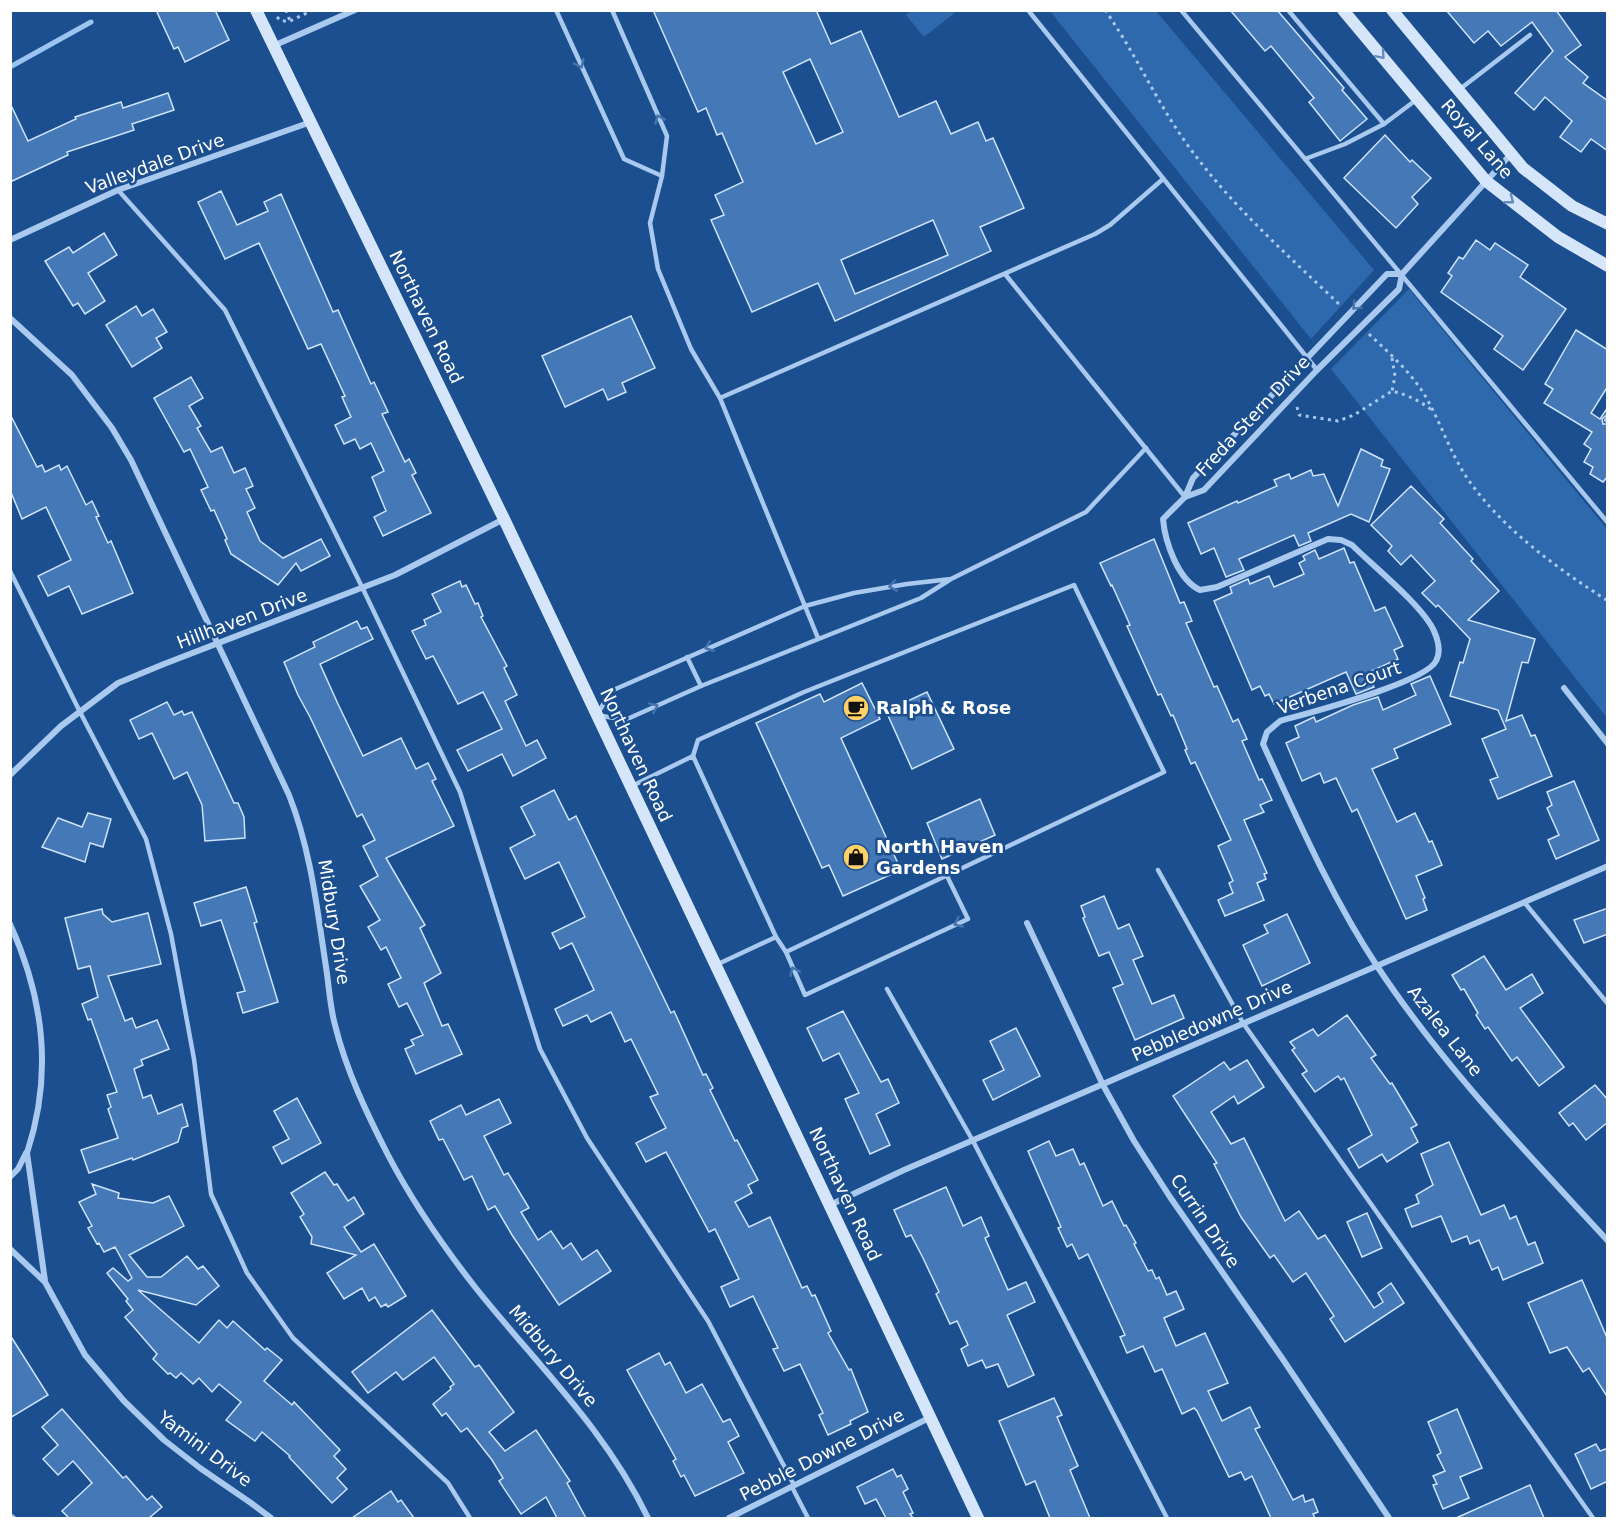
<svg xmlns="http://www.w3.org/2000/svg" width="1618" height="1529" viewBox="0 0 1618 1529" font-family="'DejaVu Sans',sans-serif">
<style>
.green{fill:#2e69ad}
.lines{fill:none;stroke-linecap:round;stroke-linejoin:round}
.stream{stroke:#9cc4f0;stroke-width:5}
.building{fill:#4478b7;stroke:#cfe3fa;stroke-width:1.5;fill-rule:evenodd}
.path{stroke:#a9c9ee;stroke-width:3;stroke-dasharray:3 4.5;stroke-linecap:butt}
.lane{stroke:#a9c9ee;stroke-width:4.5}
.street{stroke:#a9c9ee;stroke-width:6}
.secondary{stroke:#d6e6fa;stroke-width:12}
.oneway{stroke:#668bba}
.oneway2{stroke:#4674ac}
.labels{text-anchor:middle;stroke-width:5;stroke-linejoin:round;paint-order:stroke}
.street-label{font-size:18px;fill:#fff;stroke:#1b4f8f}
.poi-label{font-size:18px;font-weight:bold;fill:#fff;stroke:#1b4f8f;text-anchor:start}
</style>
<rect width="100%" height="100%" fill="#1b4f8f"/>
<!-- green -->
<g class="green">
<polygon points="911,11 911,10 957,11 924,37 906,15"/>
<polygon points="1050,11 1156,11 1374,270 1311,339"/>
<polygon points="1409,289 1607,529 1607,718 1331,369"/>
</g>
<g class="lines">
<!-- stream -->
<polyline class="stream" points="10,67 91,22"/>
</g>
<!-- building -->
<g class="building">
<polygon points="156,10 215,10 229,40 185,62 178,47 174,49"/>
<path d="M653,10H816L831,44L861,31L899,117L936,101L951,134L978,122L986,141L993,138L1024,208L980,227L991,251L835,321L818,283L752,312L711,220L724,215L715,195L743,182L722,133L717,135L706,108L698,112ZM810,59L843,132L816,144L783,72ZM933,220L948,255L855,294L841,260Z"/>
<polygon points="1230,10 1277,10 1344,88 1342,90 1367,119 1340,141 1309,102 1314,98 1271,46 1265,51"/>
<polygon points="1446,10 1556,10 1581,45 1565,57 1588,77 1583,83 1608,101 1608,151 1591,139 1581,152 1560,137 1572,121 1545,97 1534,110 1515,93 1553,51 1532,22 1501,46 1488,31 1474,43"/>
<polygon points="168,93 174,110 132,124 134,130 67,152 68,155 10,182 10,103 28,141 76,119 75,117 121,102 123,108"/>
<polygon points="1385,135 1410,162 1412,160 1431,178 1412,197 1418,204 1396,228 1344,178"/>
<polygon points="221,191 237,225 268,211 264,202 281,194 333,312 338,310 371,384 374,382 388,412 382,414 405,462 409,459 416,473 412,475 431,513 383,536 374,517 386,511 372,477 384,471 371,443 360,449 355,439 344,444 335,425 351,417 342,397 345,396 321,344 308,349 259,243 225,259 198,202"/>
<polygon points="104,233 117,255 88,273 105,301 85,314 78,303 73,306 45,261 69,247 73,253"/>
<polygon points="1476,240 1490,250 1495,243 1528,265 1520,277 1566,309 1523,370 1494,349 1503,336 1441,292 1452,276 1448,273 1459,257 1463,259"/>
<polygon points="136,306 142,316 153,309 167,332 156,338 162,348 132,367 106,325"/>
<polygon points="631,316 655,368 622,383 626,392 608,400 603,389 565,407 542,356"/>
<polygon points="1576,330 1608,350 1608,386 1591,413 1600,419 1608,407 1608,414 1602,419 1603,424 1608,424 1608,476 1603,482 1590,474 1593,467 1584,462 1591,449 1584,444 1592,432 1544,403 1553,389 1545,384"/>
<polygon points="191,377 203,398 189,406 201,426 197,428 211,452 222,447 234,473 245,468 253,486 246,489 255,508 247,512 260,541 283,558 321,539 330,556 301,571 296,563 278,585 231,554 225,540 227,539 214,510 211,511 201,490 208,487 190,449 184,452 154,398"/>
<polygon points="10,414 37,467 42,465 45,472 59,465 61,470 67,466 86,505 92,501 99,516 96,517 108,543 111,541 133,593 82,614 69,586 48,596 38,576 71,560 46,507 22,519 10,490"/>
<polygon points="1361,449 1383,460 1381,466 1390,469 1369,522 1351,514 1308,533 1311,541 1299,546 1294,535 1239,559 1244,570 1226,577 1214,548 1201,554 1188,523 1237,501 1238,503 1277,486 1274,480 1289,474 1291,479 1311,470 1313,476 1324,474 1338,506"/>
<polygon points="1411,486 1444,519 1440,523 1473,559 1471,561 1499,591 1468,620 1535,639 1528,663 1522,662 1506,721 1522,715 1531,736 1535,735 1552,776 1498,799 1490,780 1498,777 1482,739 1506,729 1498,710 1450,696 1460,662 1463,663 1470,639 1438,605 1436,607 1422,593 1435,581 1411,555 1401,565 1388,551 1392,546 1371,525"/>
<polygon points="1154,539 1180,603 1184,602 1192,621 1186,623 1214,687 1217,686 1233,722 1238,719 1247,739 1242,741 1259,780 1262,779 1272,800 1260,805 1264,812 1244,820 1267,873 1264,874 1266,879 1257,883 1264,900 1225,916 1218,900 1233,893 1229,883 1233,881 1218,846 1231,840 1195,762 1191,764 1185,750 1187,749 1173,715 1171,716 1161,694 1158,695 1127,626 1130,625 1112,585 1111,586 1100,563"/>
<polygon points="1344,548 1350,563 1354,562 1375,611 1385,607 1403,646 1394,650 1398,659 1369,672 1370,674 1368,675 1374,687 1356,694 1346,672 1274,704 1269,694 1265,696 1260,686 1252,690 1214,601 1232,593 1230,587 1248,579 1250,584 1269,576 1274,587 1304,574 1299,563 1305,560 1303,556 1315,550 1319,559"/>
<polygon points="460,581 462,587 466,585 475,604 478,603 483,616 481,617 507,666 504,668 517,695 505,701 526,746 537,740 546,758 513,776 502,754 468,771 457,750 502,729 483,692 458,704 433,656 426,659 412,631 426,625 424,620 441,612 432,594"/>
<polygon points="357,621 361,629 367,627 373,639 320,664 338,704 363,756 401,738 416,769 428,763 436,779 432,781 454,826 386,858 425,925 420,928 441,973 424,983 442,1026 448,1024 462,1054 416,1074 405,1049 414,1045 411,1040 423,1035 407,1003 399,1007 388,984 401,978 386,947 381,950 368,927 380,920 360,886 378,876 363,846 375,840 362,814 357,817 310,717 298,695 284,662 315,647 313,642"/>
<polygon points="1430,676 1451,724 1394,749 1398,758 1372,769 1397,822 1415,813 1429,842 1432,841 1442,865 1416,876 1425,898 1423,899 1427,910 1406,919 1357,809 1352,812 1336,778 1324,783 1320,773 1302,781 1286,743 1299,737 1295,726 1314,717 1316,722 1353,705 1378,697 1383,710 1416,695 1411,684"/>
<polygon points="862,683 880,719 841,738 901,870 843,896 829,865 822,868 756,723 820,694 824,702"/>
<polygon points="927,692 954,749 912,769 886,711"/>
<polygon points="167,702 174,715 182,711 184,715 192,712 234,803 238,803 244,817 245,838 205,841 202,805 187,772 174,779 152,733 139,739 130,720"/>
<polygon points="1574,781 1599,840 1556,859 1548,840 1559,835 1547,808 1552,805 1547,792"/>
<polygon points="554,790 569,820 576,816 671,1013 674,1011 703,1075 706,1074 713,1088 710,1090 735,1141 737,1140 758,1180 748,1185 752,1193 735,1202 749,1227 770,1217 802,1288 807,1286 812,1296 815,1295 831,1331 828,1333 849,1370 851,1369 868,1412 850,1421 851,1424 828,1435 819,1415 823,1413 800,1364 784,1371 773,1349 778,1348 753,1296 730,1307 721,1287 739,1279 715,1229 709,1232 666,1152 646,1162 636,1143 666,1128 650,1097 658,1094 631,1039 625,1042 611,1012 591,1022 587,1015 563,1026 555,1009 594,990 572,943 560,949 552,933 585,917 559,862 525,879 510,848 535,835 521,807"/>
<polygon points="980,799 995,835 942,859 927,823"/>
<polygon points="88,813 111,819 103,847 90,843 85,862 42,847 58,818 82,827"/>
<polygon points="246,887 257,922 254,923 278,1002 243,1013 237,993 245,991 221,920 201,926 194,903"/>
<polygon points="1104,896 1118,929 1129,924 1143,956 1133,960 1152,1004 1174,995 1184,1018 1135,1040 1113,988 1123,984 1109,952 1099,956 1083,918 1085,917 1081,906"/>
<polygon points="1608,908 1608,934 1584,943 1574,920"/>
<polygon points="102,909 103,914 112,922 148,913 161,964 108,976 125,1021 132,1018 136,1028 157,1020 169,1049 141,1060 143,1065 134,1069 143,1098 151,1095 158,1114 182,1104 188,1126 182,1128 178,1142 133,1160 132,1158 89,1173 81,1150 118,1138 108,1109 111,1107 107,1095 117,1092 91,1019 88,1020 82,1004 98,997 90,966 78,969 65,918"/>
<polygon points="1287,914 1310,963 1262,986 1243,945 1268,933 1264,925"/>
<polygon points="1484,956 1506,990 1532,974 1543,993 1520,1008 1564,1067 1539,1086 1517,1057 1512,1061 1488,1027 1485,1029 1476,1015 1478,1013 1464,989 1461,990 1452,975"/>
<polygon points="843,1011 881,1082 888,1079 899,1103 876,1114 890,1145 870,1154 845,1099 859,1093 839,1053 823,1061 807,1028"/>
<polygon points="1347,1015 1376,1055 1371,1058 1390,1084 1392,1083 1417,1125 1411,1128 1418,1142 1387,1162 1382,1154 1359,1168 1348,1149 1372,1135 1344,1078 1341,1080 1338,1076 1315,1092 1302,1074 1307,1071 1292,1050 1295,1048 1290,1042 1313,1029 1318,1036"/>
<polygon points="1016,1028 1040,1076 993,1100 983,1080 1004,1070 990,1041"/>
<polygon points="1247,1060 1264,1087 1238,1104 1234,1096 1211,1112 1231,1144 1244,1138 1285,1221 1299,1211 1318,1239 1325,1235 1374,1308 1383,1302 1378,1293 1391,1283 1404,1303 1345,1342 1330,1319 1334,1316 1306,1273 1293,1282 1274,1255 1270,1258 1241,1217 1214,1164 1217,1163 1173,1096 1224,1062 1230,1070"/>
<polygon points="1595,1085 1608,1100 1608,1122 1586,1140 1573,1123 1569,1126 1559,1113"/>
<polygon points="297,1098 321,1143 282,1164 273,1147 289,1139 274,1111"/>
<polygon points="499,1099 511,1123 484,1136 504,1175 508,1173 529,1208 521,1212 538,1240 551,1231 563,1249 571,1243 582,1260 597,1250 611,1271 559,1305 512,1235 495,1206 488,1210 472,1176 464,1180 443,1139 439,1140 430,1121 461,1105 466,1115"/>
<polygon points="1049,1141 1056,1156 1073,1149 1080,1165 1084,1163 1103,1206 1112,1201 1124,1226 1126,1225 1136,1243 1134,1244 1148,1271 1152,1270 1156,1279 1159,1277 1167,1295 1176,1291 1184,1309 1164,1318 1176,1346 1205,1333 1228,1383 1208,1391 1222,1421 1250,1407 1260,1427 1255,1429 1293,1500 1303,1495 1305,1502 1313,1499 1318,1512 1313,1514 1315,1518 1271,1518 1252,1476 1245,1480 1241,1472 1229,1477 1197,1411 1194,1408 1182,1414 1162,1369 1155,1372 1143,1346 1127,1353 1120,1337 1125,1335 1088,1254 1079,1259 1072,1244 1067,1247 1058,1228 1061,1227 1028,1151"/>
<polygon points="1449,1142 1481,1215 1504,1205 1510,1219 1516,1216 1528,1245 1535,1242 1543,1263 1503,1280 1498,1267 1492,1270 1479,1240 1470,1244 1467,1236 1452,1242 1441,1216 1412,1227 1405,1209 1419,1203 1416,1195 1433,1185 1421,1154"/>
<polygon points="325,1172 334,1185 337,1184 348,1201 354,1197 364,1214 344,1227 361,1252 374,1244 406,1296 388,1307 386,1304 381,1307 375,1297 369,1301 362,1288 344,1299 327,1273 356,1255 311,1244 312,1237 300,1217 304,1214 291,1193"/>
<polygon points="92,1184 119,1193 118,1198 153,1203 169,1196 184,1226 129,1255 147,1277 161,1277 187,1256 198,1269 203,1266 219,1286 196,1305 138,1290 199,1343 219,1320 227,1328 233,1321 265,1350 267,1348 282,1360 264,1381 292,1405 294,1402 340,1450 334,1456 346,1469 337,1478 347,1489 332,1503 289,1457 290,1456 262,1432 255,1441 226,1420 241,1402 219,1384 212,1392 199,1378 193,1384 181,1373 176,1378 170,1373 168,1374 153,1359 157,1354 125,1317 133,1310 126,1301 128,1299 107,1273 113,1268 128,1281 132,1278 115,1247 104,1252 99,1243 97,1244 88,1228 92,1226 79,1202 96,1194"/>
<polygon points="946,1187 963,1226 981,1217 989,1236 985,1238 1008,1290 1026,1282 1035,1302 1007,1315 1034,1375 1008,1387 998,1364 986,1368 982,1360 968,1366 961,1349 968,1345 957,1321 950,1324 936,1294 939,1292 923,1258 911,1235 906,1237 894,1210"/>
<polygon points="1367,1213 1382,1248 1362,1257 1347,1222"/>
<polygon points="1582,1280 1608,1340 1608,1398 1589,1368 1583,1372 1567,1347 1550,1353 1528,1303"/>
<polygon points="432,1310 475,1367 479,1365 514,1412 489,1432 505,1451 536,1430 570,1481 567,1483 586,1518 557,1518 546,1497 521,1514 499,1481 503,1478 492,1460 467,1428 461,1432 446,1413 442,1416 433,1404 451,1389 450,1387 454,1384 434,1357 403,1380 396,1372 368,1393 352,1372"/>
<polygon points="10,1335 48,1395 10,1418"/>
<polygon points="659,1353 665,1365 670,1362 686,1393 702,1384 723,1422 730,1419 739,1436 728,1442 744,1473 695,1496 684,1475 681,1477 673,1461 676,1459 627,1370"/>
<polygon points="1054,1398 1062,1415 1057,1417 1078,1466 1070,1470 1090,1518 1050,1518 1035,1481 1026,1485 999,1421"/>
<polygon points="62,1409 123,1478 126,1476 147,1500 152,1496 162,1507 149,1518 69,1518 62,1511 92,1483 73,1461 58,1475 43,1459 58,1445 42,1427"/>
<polygon points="1457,1409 1482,1468 1460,1477 1469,1498 1443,1509 1433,1485 1437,1484 1433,1476 1445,1471 1437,1455 1441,1453 1428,1422"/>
<polygon points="1596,1444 1600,1451 1608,1448 1608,1481 1591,1489 1575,1454"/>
<polygon points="893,1469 897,1477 901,1475 908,1489 903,1492 913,1513 910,1514 913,1518 886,1518 876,1499 865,1504 857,1487"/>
<polygon points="1530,1485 1544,1518 1456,1518"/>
<polygon points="391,1491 398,1502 401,1500 414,1518 352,1518"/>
</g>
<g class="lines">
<!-- path -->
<g class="path">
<polyline points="286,10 290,21"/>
<path d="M1105,10C1138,57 1160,110 1195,155C1237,211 1290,257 1341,306"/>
<polyline points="277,17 281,21 290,21 313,10"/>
<path d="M1369,334C1390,354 1413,374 1427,399C1443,428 1452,458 1472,485C1508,533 1557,568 1608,601"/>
<polyline points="1392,358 1395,376 1392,391"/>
<path d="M1297,407L1299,415L1338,421L1354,415L1392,391C1408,395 1420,401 1432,410"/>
</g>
<!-- lane -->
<g class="lane">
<polyline points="556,10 624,159 662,176"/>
<polyline points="612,10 667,136 662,176 650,223 658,269 691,349 720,398 818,638"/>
<polyline points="1028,10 1317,370"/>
<polyline points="1181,10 1608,523"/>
<polyline points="1288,10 1384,124"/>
<polyline points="1460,89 1530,35"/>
<polyline points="1305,159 1345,144 1384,124 1416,100"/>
<polyline points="118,190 225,310 363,589 460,792 540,1049 587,1138 708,1321 794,1485"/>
<polyline points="1005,274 1185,497"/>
<polyline points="720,398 1095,234 1110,225 1163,179"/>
<polyline points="1606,420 1608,418"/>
<polyline points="10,571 80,712 146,839 171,934 194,1059 211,1194 247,1273 293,1338 448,1483 470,1518"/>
<polyline points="951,579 907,584 854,593 805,606 611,691 597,715 625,720 701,686 921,598 951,579 1086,512 1146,448"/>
<polyline points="687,657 701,686"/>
<polyline points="693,756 698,740 804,692 1074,585 1164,772 786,952 805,995 968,919 947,876"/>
<polyline points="632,786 693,756 776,937 716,965"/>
<polyline points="1158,870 1243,1023 1593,1518"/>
<polyline points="1524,902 1608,1004"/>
<polyline points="776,937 786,952"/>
<polyline points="887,989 973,1141 1167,1518"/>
<polyline points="792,1487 808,1518"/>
<polyline points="10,1515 14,1518"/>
</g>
<!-- street -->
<g class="street">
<polyline points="273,46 355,10"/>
<polyline points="10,240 118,190 311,122"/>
<path d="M1402,274H1387L1193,478L1185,497L1163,519C1165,542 1178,580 1200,590L1217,587L1328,539L1341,540L1352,545C1373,566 1423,606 1434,631C1438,640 1441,652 1436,661C1425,683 1308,713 1280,721L1267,732L1263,744C1298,820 1331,896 1377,966C1443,1066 1527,1153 1608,1241"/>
<path d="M10,318L72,375L112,428L131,460L289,795C311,851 317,908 326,967C329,986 330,1007 335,1025C346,1070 367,1114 388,1155C412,1201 443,1246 475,1287C537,1365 604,1427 648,1518"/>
<polyline points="1185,497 1204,490 1317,370 1399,289 1402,274 1511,154"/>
<polyline points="1564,688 1608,744"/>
<polyline points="10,775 61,726 118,683 164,664 395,575 504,519"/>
<polyline points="1027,923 1103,1085 1134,1141 1170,1197 1282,1358 1389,1518"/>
<path d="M10,924C44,999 53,1074 27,1153L45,1281"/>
<polyline points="10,1177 18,1169 26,1153"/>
<polyline points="830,1205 904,1170 1608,866"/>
<polyline points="10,1249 45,1282 85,1355 124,1401 164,1440 200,1468 251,1503 271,1518"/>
<polyline points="729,1518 929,1418"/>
</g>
<!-- secondary -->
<g class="secondary">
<polyline points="256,10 504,519 978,1518"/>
<polyline points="1343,10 1486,181 1558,237 1608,266"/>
<polyline points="1392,10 1523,168 1572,206 1608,224"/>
</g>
</g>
<!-- one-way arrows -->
<defs><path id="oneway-chevron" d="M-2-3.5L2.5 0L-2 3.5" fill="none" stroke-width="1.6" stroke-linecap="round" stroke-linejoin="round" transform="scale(1.5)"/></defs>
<g class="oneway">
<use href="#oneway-chevron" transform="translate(1381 55) rotate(49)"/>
<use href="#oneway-chevron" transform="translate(1510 200) rotate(38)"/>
</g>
<g class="oneway2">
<use href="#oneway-chevron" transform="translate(580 64) rotate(65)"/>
<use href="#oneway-chevron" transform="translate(659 119) rotate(-114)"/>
<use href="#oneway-chevron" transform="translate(1356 306) rotate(135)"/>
<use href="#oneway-chevron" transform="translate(893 586) rotate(170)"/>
<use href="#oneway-chevron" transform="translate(709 647) rotate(158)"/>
<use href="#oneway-chevron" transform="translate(654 707) rotate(-24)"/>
<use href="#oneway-chevron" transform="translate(958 923) rotate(155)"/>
<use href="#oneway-chevron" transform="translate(794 971) rotate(-114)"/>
</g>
<!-- icons -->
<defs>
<symbol id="cafe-disc" viewBox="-11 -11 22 22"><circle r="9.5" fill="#ffd166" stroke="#1b4f8f"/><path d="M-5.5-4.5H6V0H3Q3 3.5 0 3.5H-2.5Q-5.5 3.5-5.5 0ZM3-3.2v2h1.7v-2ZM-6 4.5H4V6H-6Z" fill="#111"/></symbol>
<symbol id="shop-disc" viewBox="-11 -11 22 22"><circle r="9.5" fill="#ffd166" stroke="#1b4f8f"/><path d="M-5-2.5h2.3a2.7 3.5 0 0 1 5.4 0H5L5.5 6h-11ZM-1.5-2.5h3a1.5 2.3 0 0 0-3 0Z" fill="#111"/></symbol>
</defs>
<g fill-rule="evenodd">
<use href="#cafe-disc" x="841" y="693" width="30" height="30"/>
<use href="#shop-disc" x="841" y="842" width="30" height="30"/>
</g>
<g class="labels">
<!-- street labels -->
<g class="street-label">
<text transform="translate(1477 139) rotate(49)" y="6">Royal Lane</text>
<text transform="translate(155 164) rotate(-20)" y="6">Valleydale Drive</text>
<text transform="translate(426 317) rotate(64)" y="6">Northaven Road</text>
<text transform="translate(1253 416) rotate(-47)" y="6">Freda Stern Drive</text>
<text transform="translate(242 619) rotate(-21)" y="6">Hillhaven Drive</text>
<text transform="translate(1339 688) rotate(-19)" y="6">Verbena Court</text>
<text transform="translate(636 755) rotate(65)" y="6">Northaven Road</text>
<text transform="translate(334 922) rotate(81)" y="6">Midbury Drive</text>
<text transform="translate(1212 1021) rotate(-24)" y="6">Pebbledowne Drive</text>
<text transform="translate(1445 1031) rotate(52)" y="6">Azalea Lane</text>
<text transform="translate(845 1194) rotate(65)" y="6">Northaven Road</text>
<text transform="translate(1205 1221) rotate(56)" y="6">Currin Drive</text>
<text transform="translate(553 1356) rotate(50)" y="6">Midbury Drive</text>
<text transform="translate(205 1449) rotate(37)" y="6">Yamini Drive</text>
<text transform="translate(822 1455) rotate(-27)" y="6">Pebble Downe Drive</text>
</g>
<!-- poi labels -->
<g class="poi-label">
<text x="876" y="714">Ralph &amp; Rose</text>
<text x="876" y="853">North Haven<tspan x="876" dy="21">Gardens</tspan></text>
</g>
</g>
<!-- border -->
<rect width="1618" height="1529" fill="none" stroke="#ffffff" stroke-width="24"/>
</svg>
